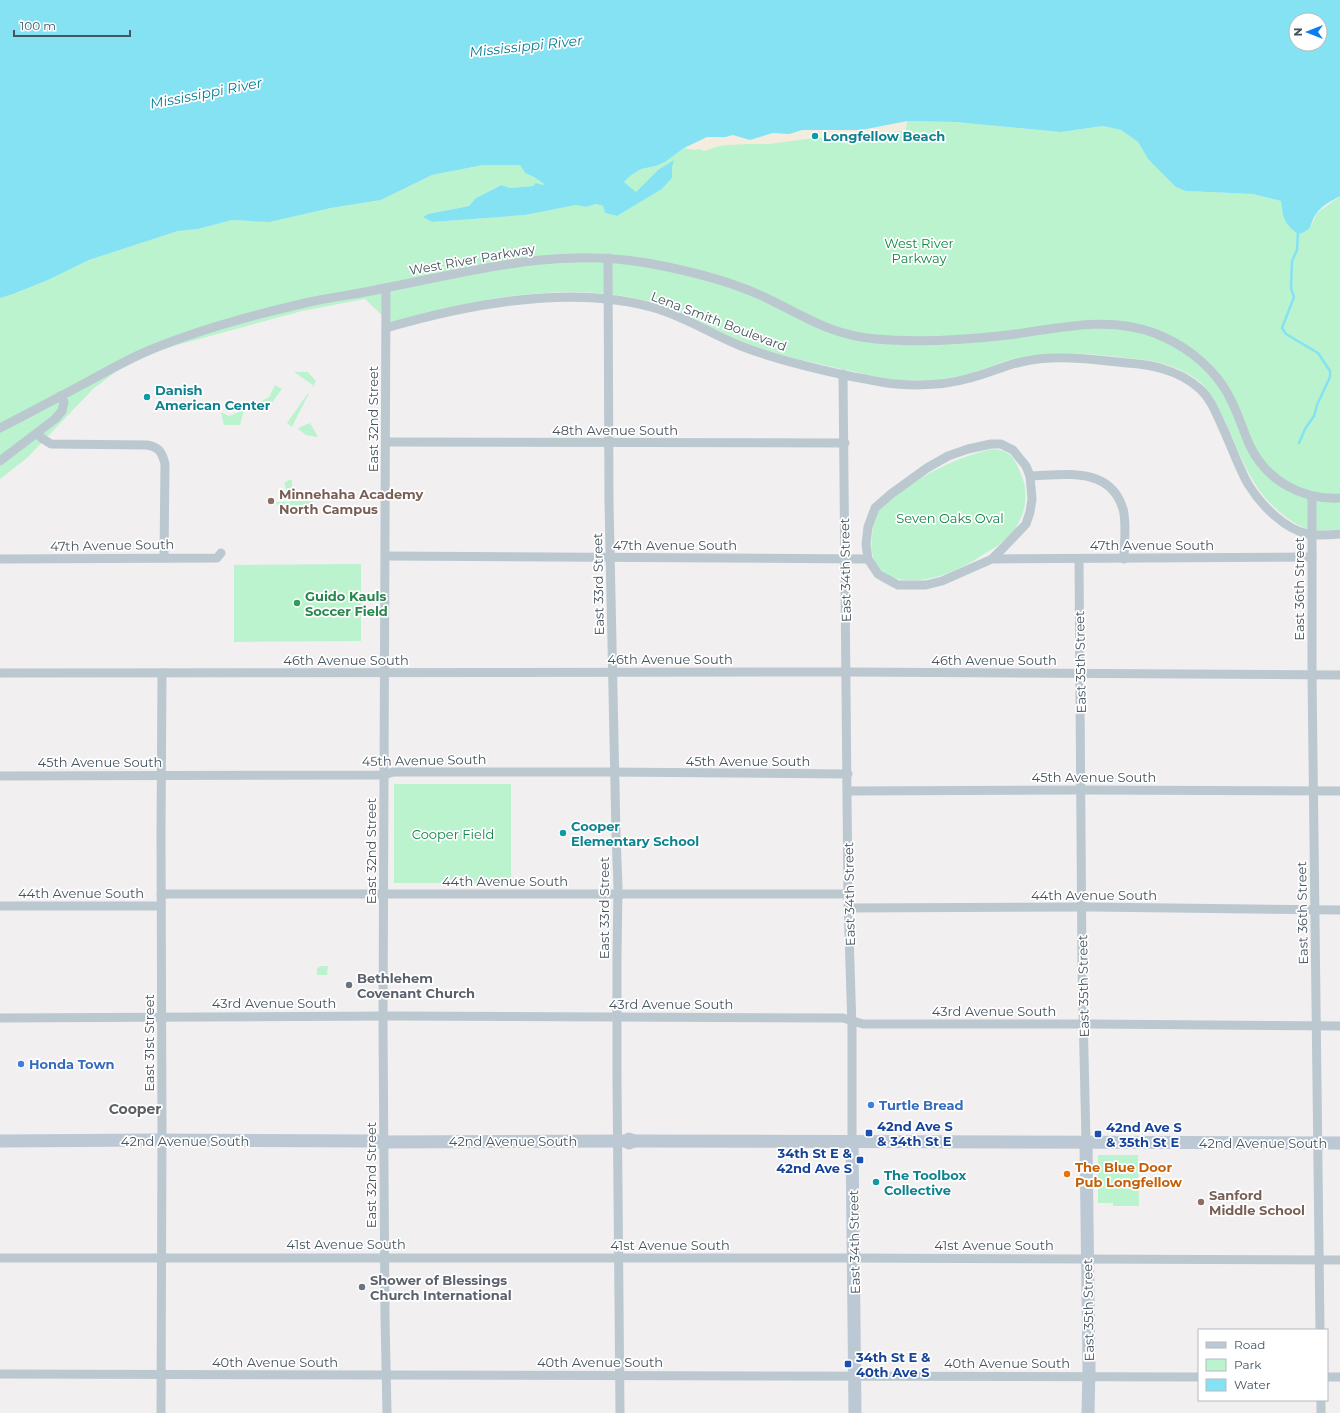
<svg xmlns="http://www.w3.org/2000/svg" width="1340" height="1413" viewBox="0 0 1340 1413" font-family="Montserrat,sans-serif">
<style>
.green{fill:#bbf3ce}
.sand{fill:#f4eddf}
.water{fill:#85e2f3;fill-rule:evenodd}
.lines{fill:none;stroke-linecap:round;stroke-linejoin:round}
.stream{stroke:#85e2f3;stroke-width:2.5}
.street{stroke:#bcc8d0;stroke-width:9}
.secondary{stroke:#bcc9d5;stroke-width:13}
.culture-dot{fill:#0f9aa8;stroke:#fff;stroke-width:1.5}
.education-dot{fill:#8d6e63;stroke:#fff;stroke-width:1.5}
.leisure-dot{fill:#2e9e5b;stroke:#fff;stroke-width:1.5}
.worship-dot{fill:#6b7280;stroke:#fff;stroke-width:1.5}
.shop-dot{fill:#3f7fe0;stroke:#fff;stroke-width:1.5}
.transit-dot{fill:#1a4fb4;stroke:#fff;stroke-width:1.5}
.food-dot{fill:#e8710a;stroke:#fff;stroke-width:1.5}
.labels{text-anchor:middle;stroke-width:3.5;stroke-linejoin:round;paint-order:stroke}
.culture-label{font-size:13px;font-weight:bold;fill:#0d838f;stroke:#fff;text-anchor:start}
.park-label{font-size:13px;fill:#108745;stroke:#fff}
.street-label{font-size:13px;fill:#46545f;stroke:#fff}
.education-label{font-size:13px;font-weight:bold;fill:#785e54;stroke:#fff;text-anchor:start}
.leisure-label{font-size:13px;font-weight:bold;fill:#27864d;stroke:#fff;text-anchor:start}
.worship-label{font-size:13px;font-weight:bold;fill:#5b616d;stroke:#fff;text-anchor:start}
.shop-label{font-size:13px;font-weight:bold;fill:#366cbe;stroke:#fff;text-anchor:start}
.transit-label{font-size:13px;font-weight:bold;fill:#164399;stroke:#fff;text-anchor:start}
.food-label{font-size:13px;font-weight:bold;fill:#c56008;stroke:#fff;text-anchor:start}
.water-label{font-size:14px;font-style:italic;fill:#047f96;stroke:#fff}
.neighbourhood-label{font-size:14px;font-weight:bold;fill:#5c6065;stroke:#fff}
</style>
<rect width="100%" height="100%" fill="#f2eff0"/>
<!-- green -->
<g class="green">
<path d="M907,121L955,122L1061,132L1103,126L1121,130L1138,142L1148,159L1186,191L1253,194L1281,201L1282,212L1311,226L1317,213L1340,196V529C1331,530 1322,531 1314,530C1305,529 1297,525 1290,520C1251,493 1243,459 1224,419C1219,408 1214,397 1205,387C1195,376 1179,368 1164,364C1153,360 1140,360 1128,358C1093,354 1057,350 1022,357C1005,360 988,368 971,373C948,380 923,381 898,380C884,379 870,375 856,372C818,364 780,356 744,342C715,331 690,315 661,305C575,277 474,299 390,323L365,299L302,311L177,345L151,354L117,371L93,389L27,458L0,479V298L13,294L48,280L89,260L178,231L198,229L232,220L269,221L331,208L381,200L432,175L483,165H520L525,173L534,177L544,184L543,185L510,188L500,185L476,198L469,206L428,214L424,217L432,222L525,215L576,205L586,207L596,204L603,206L605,213L617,216L662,189L672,178V167L658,170L636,192L624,182L630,176L641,169L656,166L665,162L684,148L698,141L733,135L750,140L802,130Z"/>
<polygon points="294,372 308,372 316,381 313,387 312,387 313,385"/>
<polygon points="275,385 282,389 266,411 256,404 269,397"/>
<polygon points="308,393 309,393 292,427 287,423"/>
<polygon points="244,410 240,425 224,425 221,412 229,416"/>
<polygon points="310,423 317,435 317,437 306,435 298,429 300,427"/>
<path d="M992,449C1009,450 1014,456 1020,472C1022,477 1025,483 1025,489C1028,509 1018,530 1002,542C997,547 990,550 984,554C969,564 951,574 932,578C898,585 867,577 872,536C873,528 874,516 879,510C883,503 893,497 900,492C928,472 958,457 992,449Z"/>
<polygon points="289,480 292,480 292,487 293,487 293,501 313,501 313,505 277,505 276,502 291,502 284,483"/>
<polygon points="361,564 361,641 234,642 234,565"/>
<rect x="394" y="784" width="117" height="99"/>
<polygon points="321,966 328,966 327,975 317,975 317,968"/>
<polygon points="1098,1155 1138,1155 1139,1206 1113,1206 1113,1203 1098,1203"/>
</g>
<!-- sand -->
<polygon class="sand" points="907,121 906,130 865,137 814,138 769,144 748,144 729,145 719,146 704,151 700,149 694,150 684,148 707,137 725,137 733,135 750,140 773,133 789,134 802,130 861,130"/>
<!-- water -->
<path class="water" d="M0,0H1340V196C1333,200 1321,206 1316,214C1309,224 1314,230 1298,234C1284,223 1283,219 1281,201L1253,194L1186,191L1176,187L1148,159L1138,142L1121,130L1103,126L1061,132L955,122L907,121L861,130H802L789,134L773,133L750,140L733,135L725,137H707L684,148L665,162L656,166L641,169L630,176L624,182L636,192L658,170L674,160L672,167V178L662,189L617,216L605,213L603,206L596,204L586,207L576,205L525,215L432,222L423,217L428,214L469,206L476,198L501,185L510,188L533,186L536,183L543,185L544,184L534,177L525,173L520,165H483L432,175L381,200L331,208L269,222L232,220L198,229L178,231L89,260L48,280L13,294L0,298ZM1296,20H1320V44H1296Z"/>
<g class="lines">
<!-- stream -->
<polyline class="stream" points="1298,231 1297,250 1292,261 1291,288 1294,297 1282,328 1286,334 1318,353 1330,371 1330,377 1317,405 1314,416 1305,429 1299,443"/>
<!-- street -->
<g class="street">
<polyline points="608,258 609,502 616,834 618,887 617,956 617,1079 620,1413"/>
<polyline points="386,288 383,1024 385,1317 387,1413"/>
<path d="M386,328C469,304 574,283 658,309C687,318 713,335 741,346C777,360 816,369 854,377C868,379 882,383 896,384C921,386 946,385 970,378C987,374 1003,366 1021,362C1055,354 1092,359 1127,363C1139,364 1152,365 1163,369C1177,373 1190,380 1200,389C1211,399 1216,413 1222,426C1231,445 1238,466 1248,484C1261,505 1284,529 1308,534C1318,536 1330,535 1340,534"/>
<polyline points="843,374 848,901 852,1028 852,1141"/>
<path d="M0,428C31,412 61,396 91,380C111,369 130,358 150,350C200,329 253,315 305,303C332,297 359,294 385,288C473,271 556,247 647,263C686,270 724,279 760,295C802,314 828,335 876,339C920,343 965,340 1008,335C1056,329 1107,315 1154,333C1181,343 1207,362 1223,386C1236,405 1241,426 1250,446C1267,481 1302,500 1340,498"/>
<path d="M37,434L43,439L51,444L147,445C159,447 162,452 165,464L164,558"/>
<polyline points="386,442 845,443"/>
<polyline points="0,461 55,419 62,411 64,402 60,396"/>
<path d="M1030,476C1065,475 1110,466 1123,509C1127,523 1124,544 1124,559"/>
<polyline points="1312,496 1312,675 1320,1330"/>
<polyline points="386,556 868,559"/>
<polyline points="0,559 217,558 221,553"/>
<polyline points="992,559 1005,546 1026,524 1030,512 1032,499 1030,476 1026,466 1013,450 1001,444 991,444 968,449 948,456 927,468 891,494 875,508 868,527 866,544 868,559 878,574 883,577 898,585 926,585 942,581 992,559 1312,557"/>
<polyline points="1079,559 1082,966 1086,1142"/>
<polyline points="0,673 847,672 1340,675"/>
<polyline points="0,776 384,775 393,772 607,772 848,774"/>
<polyline points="847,791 1082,790 1340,791"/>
<polyline points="161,894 848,894"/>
<polyline points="0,906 161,906"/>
<polyline points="848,908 1090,907 1340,910"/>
<polyline points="0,1018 392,1016 843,1018 863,1024 1091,1024 1340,1026"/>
<polyline points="0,1258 854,1258 1340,1260"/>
<polyline points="0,1374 1199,1377"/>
<polyline points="1327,1377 1340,1377"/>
<polyline points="161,1413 162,1134 161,834 162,673"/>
<polyline points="1321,1413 1321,1400"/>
</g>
<!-- secondary -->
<g class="secondary">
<polyline points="0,1141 154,1140 369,1141 374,1140 377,1142 374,1143 369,1141"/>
<polyline points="634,1141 1340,1143"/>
<polyline points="852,1141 855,1413"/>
<polyline points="377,1142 618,1141 626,1141 629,1143 634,1141 629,1139"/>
<polyline points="1086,1142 1089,1369 1088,1413"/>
</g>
</g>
<!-- markers -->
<g class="culture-dot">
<circle cx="815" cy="136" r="4"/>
<circle cx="147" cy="397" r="4"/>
<circle cx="563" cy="833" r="4"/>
<circle cx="876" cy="1182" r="4"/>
</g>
<g class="education-dot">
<circle cx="271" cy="501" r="4"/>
<circle cx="1201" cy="1202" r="4"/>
</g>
<circle class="leisure-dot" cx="297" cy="603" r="4"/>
<g class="worship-dot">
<circle cx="349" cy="985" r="4"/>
<circle cx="362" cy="1287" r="4"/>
</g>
<g class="shop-dot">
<circle cx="21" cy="1064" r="4"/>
<circle cx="871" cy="1105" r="4"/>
</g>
<g class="transit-dot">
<rect x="865" y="1129" width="8" height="8" rx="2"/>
<rect x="1094" y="1130" width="8" height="8" rx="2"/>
<rect x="856" y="1156" width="8" height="8" rx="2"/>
<rect x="844" y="1360" width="8" height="8" rx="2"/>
</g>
<circle class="food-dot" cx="1067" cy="1174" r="4"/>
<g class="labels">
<!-- culture labels -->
<g class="culture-label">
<text x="823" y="141">Longfellow Beach</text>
<text x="155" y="395">Danish<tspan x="155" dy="15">American Center</tspan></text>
<text x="571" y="831">Cooper<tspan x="571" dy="15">Elementary School</tspan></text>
<text x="884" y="1180">The Toolbox<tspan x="884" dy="15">Collective</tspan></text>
</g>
<!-- park labels -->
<g class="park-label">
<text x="919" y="248">West River<tspan x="919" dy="15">Parkway</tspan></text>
<text x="950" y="523">Seven Oaks Oval</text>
<text x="453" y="839">Cooper Field</text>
</g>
<!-- street labels -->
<g class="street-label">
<text transform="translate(472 259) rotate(-10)" y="5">West River Parkway</text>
<text transform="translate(719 321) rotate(21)" y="5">Lena Smith Boulevard</text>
<text transform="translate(373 419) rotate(-90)" y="5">East 32nd Street</text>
<text x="615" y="435">48th Avenue South</text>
<text transform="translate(112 545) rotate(-1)" y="5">47th Avenue South</text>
<text x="675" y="550">47th Avenue South</text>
<text x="1152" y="550">47th Avenue South</text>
<text transform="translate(845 570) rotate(-91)" y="5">East 34th Street</text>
<text transform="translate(598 584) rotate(-91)" y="5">East 33rd Street</text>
<text transform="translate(1299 589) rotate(-90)" y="5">East 36th Street</text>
<text x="670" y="664">46th Avenue South</text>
<text x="346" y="665">46th Avenue South</text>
<text x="994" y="665">46th Avenue South</text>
<text transform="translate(1080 662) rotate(-91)" y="5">East 35th Street</text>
<text transform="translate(424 760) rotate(-1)" y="5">45th Avenue South</text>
<text x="748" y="766">45th Avenue South</text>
<text x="100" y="767">45th Avenue South</text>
<text x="1094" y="782">45th Avenue South</text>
<text transform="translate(371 851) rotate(-90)" y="5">East 32nd Street</text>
<text x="505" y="886">44th Avenue South</text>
<text x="81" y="898">44th Avenue South</text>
<text transform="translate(849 894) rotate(-91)" y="5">East 34th Street</text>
<text x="1094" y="900">44th Avenue South</text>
<text transform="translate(604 908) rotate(-90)" y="5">East 33rd Street</text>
<text transform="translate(1302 913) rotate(-91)" y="5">East 36th Street</text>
<text transform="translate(1083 986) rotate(-91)" y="5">East 35th Street</text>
<text x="274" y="1008">43rd Avenue South</text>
<text x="671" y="1009">43rd Avenue South</text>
<text x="994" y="1016">43rd Avenue South</text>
<text transform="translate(149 1043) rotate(-90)" y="5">East 31st Street</text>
<text x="185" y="1146">42nd Avenue South</text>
<text x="513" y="1146">42nd Avenue South</text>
<text x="1263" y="1148">42nd Avenue South</text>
<text transform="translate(371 1175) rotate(-90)" y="5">East 32nd Street</text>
<text transform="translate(854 1242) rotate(-91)" y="5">East 34th Street</text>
<text x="346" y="1249">41st Avenue South</text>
<text x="670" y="1250">41st Avenue South</text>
<text x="994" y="1250">41st Avenue South</text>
<text transform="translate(1088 1310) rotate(-91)" y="5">East 35th Street</text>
<text x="275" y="1367">40th Avenue South</text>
<text x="600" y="1367">40th Avenue South</text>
<text x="1007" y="1368">40th Avenue South</text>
</g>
<!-- education labels -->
<g class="education-label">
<text x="279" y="499">Minnehaha Academy<tspan x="279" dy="15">North Campus</tspan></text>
<text x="1209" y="1200">Sanford<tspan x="1209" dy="15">Middle School</tspan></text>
</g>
<!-- leisure labels -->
<g class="leisure-label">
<text x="305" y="601">Guido Kauls<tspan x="305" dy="15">Soccer Field</tspan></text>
</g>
<!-- worship labels -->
<g class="worship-label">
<text x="357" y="983">Bethlehem<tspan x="357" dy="15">Covenant Church</tspan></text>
<text x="370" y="1285">Shower of Blessings<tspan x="370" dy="15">Church International</tspan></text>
</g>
<!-- shop labels -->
<g class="shop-label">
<text x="29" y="1069">Honda Town</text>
<text x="879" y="1110">Turtle Bread</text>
</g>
<!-- transit labels -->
<g class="transit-label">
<text x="877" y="1131">42nd Ave S<tspan x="877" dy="15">&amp; 34th St E</tspan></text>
<text x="1106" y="1132">42nd Ave S<tspan x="1106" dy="15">&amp; 35th St E</tspan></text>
<text x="852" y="1158" text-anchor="end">34th St E &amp;<tspan x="852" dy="15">42nd Ave S</tspan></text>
<text x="856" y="1362">34th St E &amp;<tspan x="856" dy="15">40th Ave S</tspan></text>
</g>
<!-- food labels -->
<g class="food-label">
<text x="1075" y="1172">The Blue Door<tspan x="1075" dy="15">Pub Longfellow</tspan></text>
</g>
<!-- water labels -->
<g class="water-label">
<text transform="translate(526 46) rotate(-6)" y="5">Mississippi River</text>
<text transform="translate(206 93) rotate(-11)" y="5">Mississippi River</text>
</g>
<!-- neighbourhood labels -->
<g class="neighbourhood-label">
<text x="135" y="1114">Cooper</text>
</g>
</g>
<!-- legend -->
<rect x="1198" y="1329" width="130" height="72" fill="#ffffff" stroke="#b5bbbf"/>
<rect x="1206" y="1342" width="20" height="6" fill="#bcc9d5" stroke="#b5bbbf"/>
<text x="1234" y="1349" font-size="12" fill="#46545f">Road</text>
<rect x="1206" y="1359" width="20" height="12" fill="#bbf3ce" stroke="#b5bbbf"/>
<text x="1234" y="1369" font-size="12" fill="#46545f">Park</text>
<rect x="1206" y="1379" width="20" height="12" fill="#85e2f3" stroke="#b5bbbf"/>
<text x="1234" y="1389" font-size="12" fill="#46545f">Water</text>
<!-- north arrow -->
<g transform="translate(1308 32) rotate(270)"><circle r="19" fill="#ffffff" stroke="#b5bbbf"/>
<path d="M0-3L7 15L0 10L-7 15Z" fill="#0b7bf1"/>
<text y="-6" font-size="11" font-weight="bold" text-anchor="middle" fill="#46545f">N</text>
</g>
<!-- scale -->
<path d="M14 30v6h116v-6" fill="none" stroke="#46545f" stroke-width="2"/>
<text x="20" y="30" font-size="12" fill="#46545f" stroke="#ffffff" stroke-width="3" paint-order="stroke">100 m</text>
</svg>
